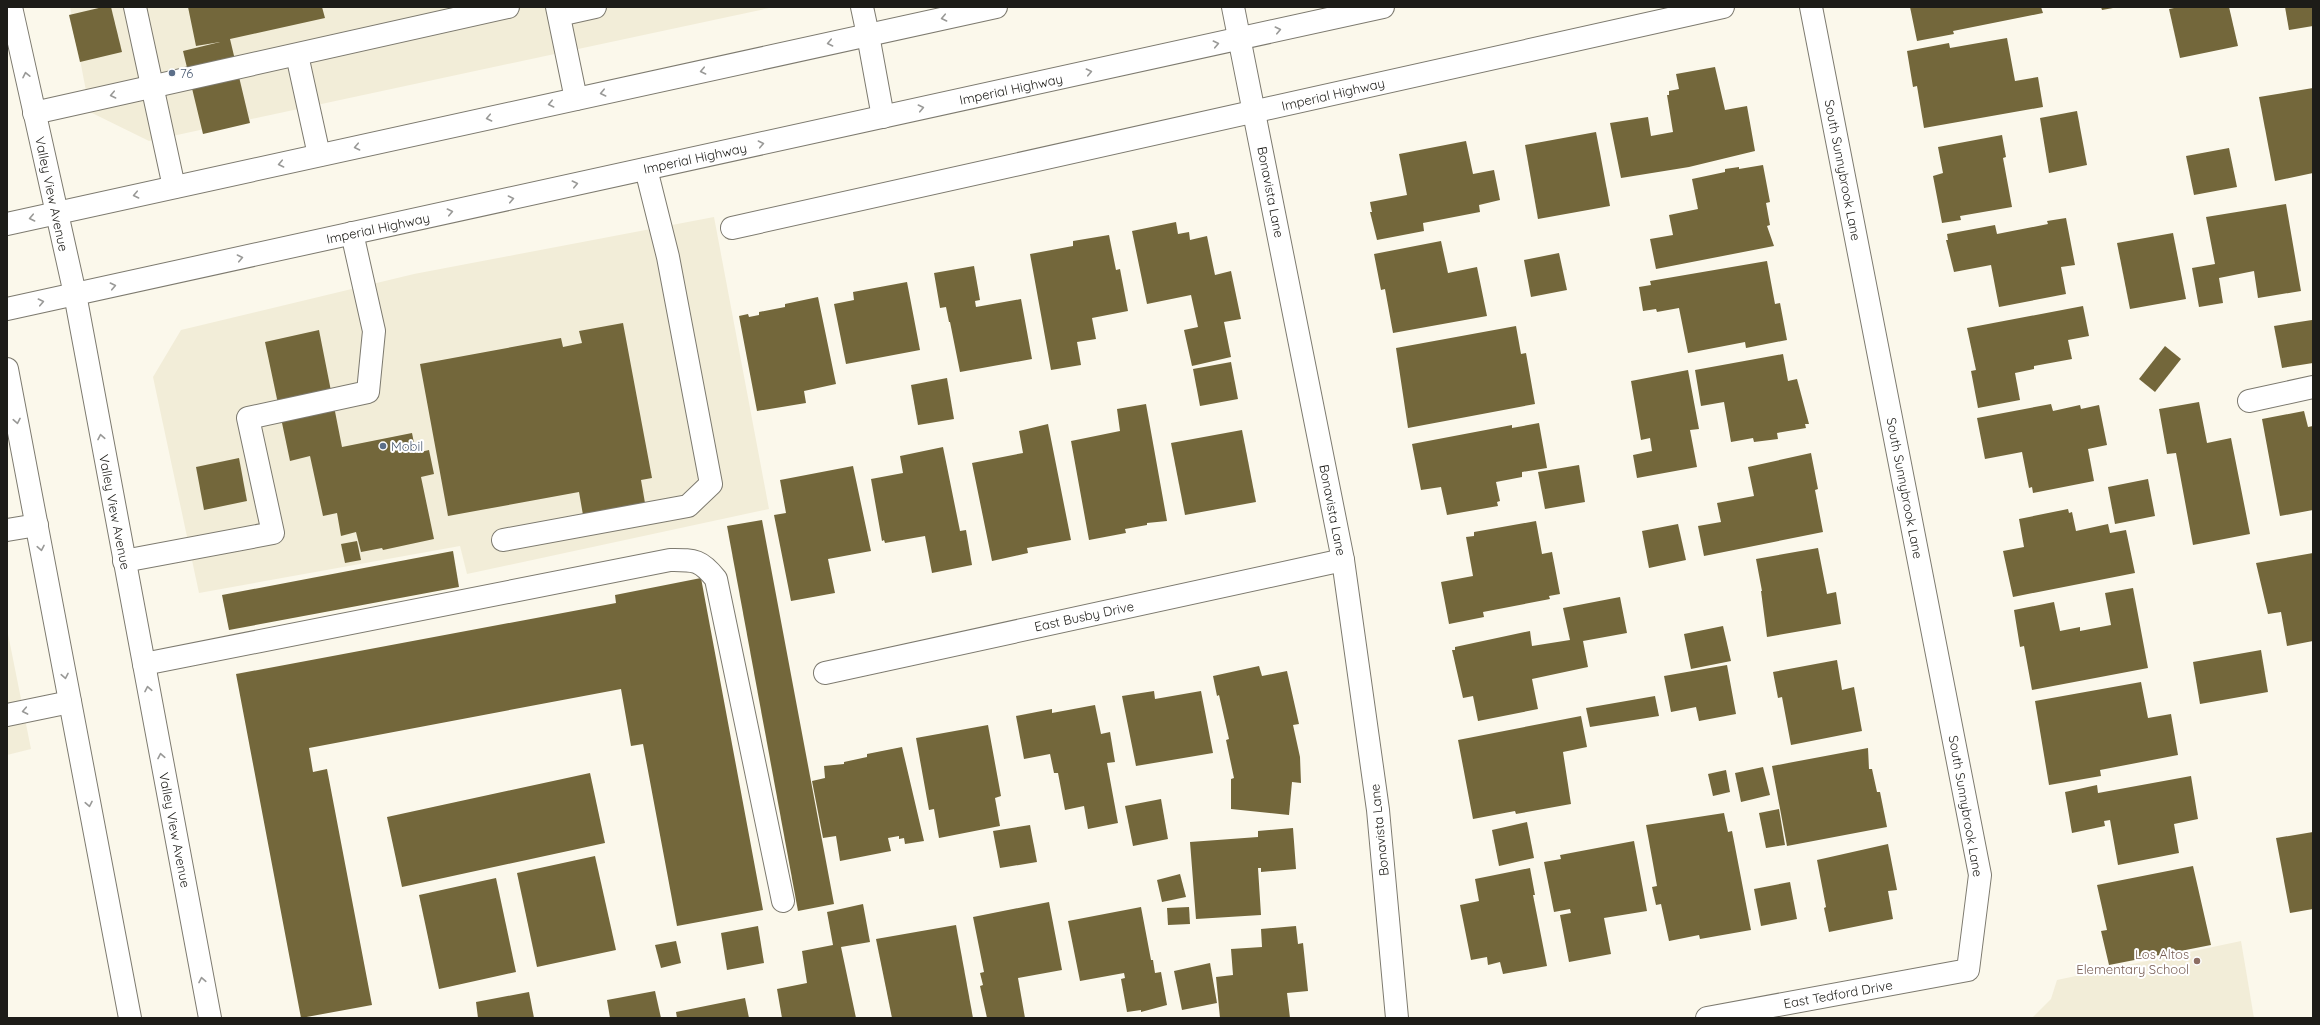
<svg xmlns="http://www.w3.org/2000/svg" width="2320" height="1025" viewBox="0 0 2320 1025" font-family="Quicksand,sans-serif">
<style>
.built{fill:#f2edd8}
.building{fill:#73673b}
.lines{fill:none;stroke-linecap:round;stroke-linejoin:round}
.minor-casing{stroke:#7d7a6f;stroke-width:24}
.major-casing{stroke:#7d7a6f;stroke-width:24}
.minor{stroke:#fff;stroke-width:22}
.major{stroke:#fff;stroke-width:22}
.oneway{stroke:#999997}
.service-dot{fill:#5c6f8a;stroke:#fff;stroke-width:1.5}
.education-dot{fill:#8d6e63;stroke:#fff;stroke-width:1.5}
.labels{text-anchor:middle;stroke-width:4;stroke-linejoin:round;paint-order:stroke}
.service-label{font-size:13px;fill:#4e5e75;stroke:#fff;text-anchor:start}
.street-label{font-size:13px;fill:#1d1c18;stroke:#fff}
.education-label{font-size:13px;fill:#785e54;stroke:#fff;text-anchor:end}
</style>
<rect width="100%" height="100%" fill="#fbf8eb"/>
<!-- built -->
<g class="built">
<polygon points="70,7 774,7 149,141 90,112"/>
<polygon points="714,217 769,509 467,574 460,546 199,593 153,377 181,330 414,274"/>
<polygon points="7,629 31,749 7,755"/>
<polygon points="2241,941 2254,1018 2032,1018 2051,999 2057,980"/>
</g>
<!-- building -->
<g class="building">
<polygon points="103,7 111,7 122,52 80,62 69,15"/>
<polygon points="188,7 322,7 325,18 230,39 250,123 203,134 183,51 220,42 196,46"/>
<polygon points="1910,7 2041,7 2043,13 1953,31 1954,34 1917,41"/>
<polygon points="2101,7 2113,7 2113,8 2102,10"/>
<polygon points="2179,7 2229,7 2238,46 2180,58 2169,9"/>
<polygon points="2285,7 2313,7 2313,26 2289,30"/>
<polygon points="2007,38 2015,81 2038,77 2043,107 1924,128 1917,86 1913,87 1907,51 1949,43 1950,48"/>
<polygon points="1715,67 1725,110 1747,106 1755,151 1689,167 1621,178 1610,123 1648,117 1651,136 1673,132 1667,95 1669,95 1669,91 1679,89 1676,74"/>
<polygon points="2313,88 2313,173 2275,181 2259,97"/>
<polygon points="2077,111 2087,165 2049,173 2040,118"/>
<polygon points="1596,132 1610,206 1538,219 1525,145"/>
<polygon points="2002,135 2006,157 2003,158 2012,207 1960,216 1961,220 1942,223 1933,176 1943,173 1938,147"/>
<polygon points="1466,141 1473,174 1494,170 1500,200 1479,205 1480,212 1423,223 1424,231 1377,240 1370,212 1372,212 1370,202 1407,195 1399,154"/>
<polygon points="2229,148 2237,187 2194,195 2186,156"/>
<polygon points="1763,165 1770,202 1766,203 1770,225 1767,226 1774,246 1656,269 1650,239 1673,235 1669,215 1698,209 1692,179 1725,172 1725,169 1739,167 1739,169"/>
<polygon points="2286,204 2301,291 2258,298 2254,271 2219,278 2223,303 2199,307 2192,268 2215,264 2206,217"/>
<polygon points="2066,218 2075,265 2061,267 2066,294 1999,307 1991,265 1954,272 1946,240 1948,240 1947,234 1995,225 1997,234 2048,224 2047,221"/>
<polygon points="1176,222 1178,234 1189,232 1190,240 1207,236 1215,275 1231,271 1241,319 1224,322 1231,357 1192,366 1184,330 1198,327 1191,295 1147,304 1132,231"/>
<polygon points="2173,233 2186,299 2130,309 2117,243"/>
<polygon points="1109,235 1116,270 1120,269 1128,311 1092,318 1096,339 1077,342 1081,365 1051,370 1030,254 1073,246 1073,241"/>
<polygon points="1441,241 1448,273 1477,267 1487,316 1393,333 1385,289 1381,290 1374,254"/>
<polygon points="1559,253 1567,290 1531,297 1524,260"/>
<polygon points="1767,261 1775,304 1780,303 1787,340 1746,348 1745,342 1688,353 1679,308 1657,312 1656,309 1643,311 1639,287 1651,285 1650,281"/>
<polygon points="974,266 980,300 975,301 976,307 1021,299 1032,359 960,372 950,322 949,322 946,307 940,308 934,273"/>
<polygon points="907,282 920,350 846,364 834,304 854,300 853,292"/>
<polygon points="818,297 836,384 804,391 806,403 757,411 739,316 748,314 749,317 759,315 759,312 785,307 785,304"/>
<polygon points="2083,306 2089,336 2068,340 2072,359 2034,366 2034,369 2015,373 2020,400 1978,408 1971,371 1976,370 1967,328"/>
<polygon points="2312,320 2313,363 2282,368 2274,326"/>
<polygon points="623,323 652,478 641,480 645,503 583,515 579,492 448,516 420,364 561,338 563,347 582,343 579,331"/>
<polygon points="1516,326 1521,354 1526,353 1535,404 1408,428 1396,348"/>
<polygon points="319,330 342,447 412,433 416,453 429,450 434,474 421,477 434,539 383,550 382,548 361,552 356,532 341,536 337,513 323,516 310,456 290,461 265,342"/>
<polygon points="2165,346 2181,359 2155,392 2139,379"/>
<polygon points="1783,354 1788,381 1797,379 1809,424 1805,424 1806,428 1777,433 1778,439 1754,442 1753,438 1731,442 1724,402 1701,406 1695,370"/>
<polygon points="1231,362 1238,399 1200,406 1193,369"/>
<polygon points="1688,370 1699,429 1690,430 1697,467 1637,478 1633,455 1652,451 1650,438 1641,440 1631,381"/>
<polygon points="947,378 954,419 918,425 911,385"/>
<polygon points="2199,402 2207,443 2231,438 2250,534 2193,545 2176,453 2167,454 2159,409"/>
<polygon points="1146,404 1167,521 1147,523 1147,525 1125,529 1126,533 1089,540 1071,441 1120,431 1117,409"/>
<polygon points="2051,404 2053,411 2080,405 2081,409 2099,405 2107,445 2088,449 2094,481 2033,493 2032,487 2029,488 2022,452 1985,459 1977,418"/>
<polygon points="2304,411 2308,427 2313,426 2313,510 2280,516 2262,419"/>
<polygon points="1539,423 1547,468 1522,472 1522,477 1496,482 1500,501 1497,502 1498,506 1447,515 1441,487 1421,490 1412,444 1512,425 1512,428"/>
<polygon points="1048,424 1071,540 1027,548 1028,553 992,561 972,463 1023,453 1019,431"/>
<polygon points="1242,430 1256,502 1185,515 1171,443"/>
<polygon points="943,447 960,531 966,530 972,565 932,573 925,536 885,543 884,540 882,541 871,479 903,473 900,456"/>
<polygon points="1811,453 1818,489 1815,490 1823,532 1704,556 1698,526 1721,522 1717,503 1754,496 1748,467"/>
<polygon points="239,458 247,501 204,510 196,467"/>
<polygon points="1579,465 1585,502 1545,509 1538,472"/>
<polygon points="853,466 871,551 828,559 835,593 791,601 774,515 786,513 780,480"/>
<polygon points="2148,479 2155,516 2115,524 2108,487"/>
<polygon points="2068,509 2069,513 2072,512 2076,531 2108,524 2110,533 2126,530 2135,573 2013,597 2003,551 2024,547 2019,519"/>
<polygon points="762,520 834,904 798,911 727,526"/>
<polygon points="1536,521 1542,554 1552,552 1560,594 1549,596 1550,599 1483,612 1484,617 1449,624 1441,582 1473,576 1466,537 1474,536 1474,532"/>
<polygon points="1678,524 1686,560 1649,568 1642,531"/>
<polygon points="357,541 361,560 345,563 341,544"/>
<polygon points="1818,548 1827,594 1836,592 1841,624 1767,637 1761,591 1762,591 1756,559"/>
<polygon points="453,551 459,587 229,630 222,595"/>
<polygon points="2313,553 2313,641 2287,646 2281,612 2268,614 2256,563"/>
<polygon points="701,578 763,910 677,926 643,744 631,746 621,689 309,748 313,772 327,769 372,1005 301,1018 236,674 616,603 615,595"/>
<polygon points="2133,588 2148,668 2032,690 2024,646 2020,647 2014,610 2054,602 2060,631 2080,627 2080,631 2111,625 2105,593"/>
<polygon points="1620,597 1627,633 1583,641 1588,667 1532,679 1538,709 1478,721 1473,696 1463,698 1452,650 1455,650 1455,647 1530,631 1532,646 1570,640 1563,608"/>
<polygon points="1723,626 1731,661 1691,669 1684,634"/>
<polygon points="2261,650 2268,692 2200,704 2193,662"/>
<polygon points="1837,660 1842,690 1854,687 1862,731 1791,745 1782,697 1778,698 1773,672"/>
<polygon points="1727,665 1736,714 1699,721 1696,707 1671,712 1664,676"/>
<polygon points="1259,666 1262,676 1287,671 1299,724 1293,725 1300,757 1301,783 1292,782 1289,815 1231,809 1231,779 1234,778 1226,740 1229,739 1219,695 1217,696 1213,676"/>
<polygon points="2141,682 2148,718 2171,714 2178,755 2100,770 2101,776 2049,785 2035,701"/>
<polygon points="1154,691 1155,699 1201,691 1213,753 1136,766 1122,696"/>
<polygon points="1655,696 1659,716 1590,727 1586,708"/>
<polygon points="1095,705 1101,734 1110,732 1115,762 1107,763 1118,823 1088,829 1084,806 1065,810 1058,773 1054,773 1050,754 1024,759 1016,716 1052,709 1052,713"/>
<polygon points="1581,716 1587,747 1563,752 1571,804 1516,814 1515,811 1473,819 1458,740"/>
<polygon points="988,725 1001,796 995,798 1000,826 939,838 934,809 929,810 916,738"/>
<polygon points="902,747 924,841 905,844 904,838 899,839 899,836 888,838 891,851 840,861 836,836 823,838 812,781 825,778 824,766 844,764 844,762 867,757 867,754"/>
<polygon points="1868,748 1869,769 1872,769 1877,792 1880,792 1887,827 1787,846 1772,766"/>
<polygon points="1763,767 1770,795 1741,802 1735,773"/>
<polygon points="1726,770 1730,792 1713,796 1708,774"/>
<polygon points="590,773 605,843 402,887 387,817"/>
<polygon points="2191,776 2198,819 2174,824 2179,853 2118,865 2110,820 2104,821 2105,826 2072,833 2065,792 2097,785 2098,793"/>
<polygon points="1161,799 1168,839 1133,846 1125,806"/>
<polygon points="1779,809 1785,845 1766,848 1759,813"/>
<polygon points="1724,813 1728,832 1732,831 1751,930 1700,939 1699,935 1669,941 1661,904 1656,905 1652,887 1657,886 1646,825"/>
<polygon points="1527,822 1534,858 1499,866 1492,830"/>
<polygon points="1030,825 1037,862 1000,868 993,831"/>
<polygon points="1293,828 1296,869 1261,872 1261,868 1258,868 1261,915 1196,919 1190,842 1258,837 1258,831"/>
<polygon points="2313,832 2313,909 2290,913 2276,838"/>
<polygon points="1634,841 1647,911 1604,918 1611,954 1569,962 1560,915 1571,913 1570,909 1554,912 1544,862 1561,859 1560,855"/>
<polygon points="1888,844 1897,890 1888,891 1893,919 1829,932 1824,908 1826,907 1817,860"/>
<polygon points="595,856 616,950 537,967 517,873"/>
<polygon points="2193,866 2211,945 2109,965 2101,931 2107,930 2097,885"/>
<polygon points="1530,868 1535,895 1533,895 1547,966 1503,974 1500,962 1488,965 1487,957 1471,960 1460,905 1479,901 1475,879"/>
<polygon points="1180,874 1186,897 1162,902 1157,880"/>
<polygon points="496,878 516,972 439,989 419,895"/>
<polygon points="1790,882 1797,919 1761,926 1754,889"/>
<polygon points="1049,902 1062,970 1018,978 1025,1018 987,1018 980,986 983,985 980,973 984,972 973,917"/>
<polygon points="863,904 870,942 841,947 856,1018 782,1018 777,989 807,983 802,951 833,945 827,912"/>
<polygon points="1141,907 1151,960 1153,960 1155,973 1161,972 1167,1005 1141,1012 1141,1010 1127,1012 1121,979 1125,978 1124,973 1080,981 1068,921"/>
<polygon points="1189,907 1190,924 1168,925 1167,908"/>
<polygon points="956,925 973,1018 892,1018 876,939"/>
<polygon points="758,926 764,963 727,970 721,933"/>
<polygon points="1296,926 1298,944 1303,943 1308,991 1287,993 1290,1018 1220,1018 1216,977 1233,975 1231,949 1262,947 1261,929"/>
<polygon points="676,941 681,963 661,968 655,945"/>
<polygon points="1210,963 1217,1003 1182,1010 1174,971"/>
<polygon points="655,991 661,1018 610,1018 607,1000"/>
<polygon points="529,992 534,1018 478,1018 476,1002"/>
<polygon points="745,998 749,1018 677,1018 676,1012"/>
</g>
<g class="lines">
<defs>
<g id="minor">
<polyline points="135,7 174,187"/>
<polyline points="557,7 576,99"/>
<polyline points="862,7 868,35"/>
<polyline points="1233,7 1343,560 1378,810 1397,1018"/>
<polyline points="559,15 595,7"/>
<polyline points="297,55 319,155"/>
<polyline points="34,113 508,7"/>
<polyline points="732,228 1723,7"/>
<polyline points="2249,401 2313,387"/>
<polyline points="7,530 37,525"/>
<polyline points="503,540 688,506 711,484 668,257 646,169"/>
<polyline points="124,561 273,533 248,418 368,392 374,331 352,233"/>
<path d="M144,664L670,560C694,560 700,559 716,579L783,901"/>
<polyline points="825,673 1343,560"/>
<polyline points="7,715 70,702"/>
<polyline points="1707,1018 1968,970 1980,875 1811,7"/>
</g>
<g id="major">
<polyline points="11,7 75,294 210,1018"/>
<polyline points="868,35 883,117"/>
<polyline points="7,224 996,7"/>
<polyline points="7,309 1383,7"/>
<polyline points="7,369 130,1018"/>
</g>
</defs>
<!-- minor casing -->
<use href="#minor" class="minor-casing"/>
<!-- major casing -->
<use href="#major" class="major-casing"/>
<!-- minor -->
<use href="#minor" class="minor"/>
<!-- major -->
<use href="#major" class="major"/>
</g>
<!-- one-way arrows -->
<defs><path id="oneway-chevron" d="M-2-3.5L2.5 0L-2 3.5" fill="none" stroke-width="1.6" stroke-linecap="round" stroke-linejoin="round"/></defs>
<g class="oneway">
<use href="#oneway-chevron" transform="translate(944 18) rotate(168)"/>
<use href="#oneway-chevron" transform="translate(1278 30) rotate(-13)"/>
<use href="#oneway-chevron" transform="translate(830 43) rotate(168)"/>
<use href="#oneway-chevron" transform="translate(1216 44) rotate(-12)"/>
<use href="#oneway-chevron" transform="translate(703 71) rotate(168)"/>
<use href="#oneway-chevron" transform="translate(1089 72) rotate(-12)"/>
<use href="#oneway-chevron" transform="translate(26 75) rotate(-102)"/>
<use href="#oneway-chevron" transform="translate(603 93) rotate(167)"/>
<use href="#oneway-chevron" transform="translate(113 95) rotate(168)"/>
<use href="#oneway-chevron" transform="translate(551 104) rotate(167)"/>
<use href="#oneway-chevron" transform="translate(921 108) rotate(-12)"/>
<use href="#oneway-chevron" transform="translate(489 118) rotate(168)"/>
<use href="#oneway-chevron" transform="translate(761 144) rotate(-12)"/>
<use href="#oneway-chevron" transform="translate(357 147) rotate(168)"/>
<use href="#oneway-chevron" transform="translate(281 164) rotate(168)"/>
<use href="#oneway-chevron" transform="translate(575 184) rotate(-13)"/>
<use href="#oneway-chevron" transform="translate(136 195) rotate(168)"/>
<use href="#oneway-chevron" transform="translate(511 199) rotate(-12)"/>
<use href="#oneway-chevron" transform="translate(450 212) rotate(-12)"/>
<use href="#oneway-chevron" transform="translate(32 218) rotate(168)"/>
<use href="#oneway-chevron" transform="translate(240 258) rotate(-12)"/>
<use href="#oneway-chevron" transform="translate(113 286) rotate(-12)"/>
<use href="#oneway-chevron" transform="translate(41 302) rotate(-12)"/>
<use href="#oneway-chevron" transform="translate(17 421) rotate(79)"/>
<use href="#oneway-chevron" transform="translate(101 437) rotate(-101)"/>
<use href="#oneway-chevron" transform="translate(41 548) rotate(79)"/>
<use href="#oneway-chevron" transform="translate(65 676) rotate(79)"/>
<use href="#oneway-chevron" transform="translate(148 689) rotate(-101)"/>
<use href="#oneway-chevron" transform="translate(25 711) rotate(169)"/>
<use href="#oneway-chevron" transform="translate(161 756) rotate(-101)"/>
<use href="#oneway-chevron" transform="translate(89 804) rotate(79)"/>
<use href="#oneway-chevron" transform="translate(202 980) rotate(-101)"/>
</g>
<!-- markers -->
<g class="service-dot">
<circle cx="172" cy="73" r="4"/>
<circle cx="383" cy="446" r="4"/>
</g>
<circle class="education-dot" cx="2197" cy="961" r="4"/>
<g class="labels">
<!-- service labels -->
<g class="service-label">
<text x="180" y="78">76</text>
<text x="391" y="451">Mobil</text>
</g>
<!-- street labels -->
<g class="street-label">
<text transform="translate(1011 89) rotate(-12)" y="5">Imperial Highway</text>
<text transform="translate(1333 94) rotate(-13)" y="5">Imperial Highway</text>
<text transform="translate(695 158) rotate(-12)" y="5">Imperial Highway</text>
<text transform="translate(1843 170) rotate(79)" y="5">South Sunnybrook Lane</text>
<text transform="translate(1271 192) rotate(79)" y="5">Bonavista Lane</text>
<text transform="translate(52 194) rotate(78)" y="5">Valley View Avenue</text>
<text transform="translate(378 228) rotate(-12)" y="5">Imperial Highway</text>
<text transform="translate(1905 488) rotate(79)" y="5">South Sunnybrook Lane</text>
<text transform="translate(1333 510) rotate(79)" y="5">Bonavista Lane</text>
<text transform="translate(115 512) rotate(79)" y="5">Valley View Avenue</text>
<text transform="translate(1084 616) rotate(-12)" y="5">East Busby Drive</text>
<text transform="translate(1966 806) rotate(80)" y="5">South Sunnybrook Lane</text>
<text transform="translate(175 830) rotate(79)" y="5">Valley View Avenue</text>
<text transform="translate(1379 830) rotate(-96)" y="5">Bonavista Lane</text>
<text transform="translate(1838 994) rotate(-10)" y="5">East Tedford Drive</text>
</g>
<!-- education labels -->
<g class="education-label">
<text x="2189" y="959">Los Altos<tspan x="2189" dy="15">Elementary School</tspan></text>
</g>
</g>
<!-- border -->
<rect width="2320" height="1025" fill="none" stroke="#1d1c18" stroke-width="16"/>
</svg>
